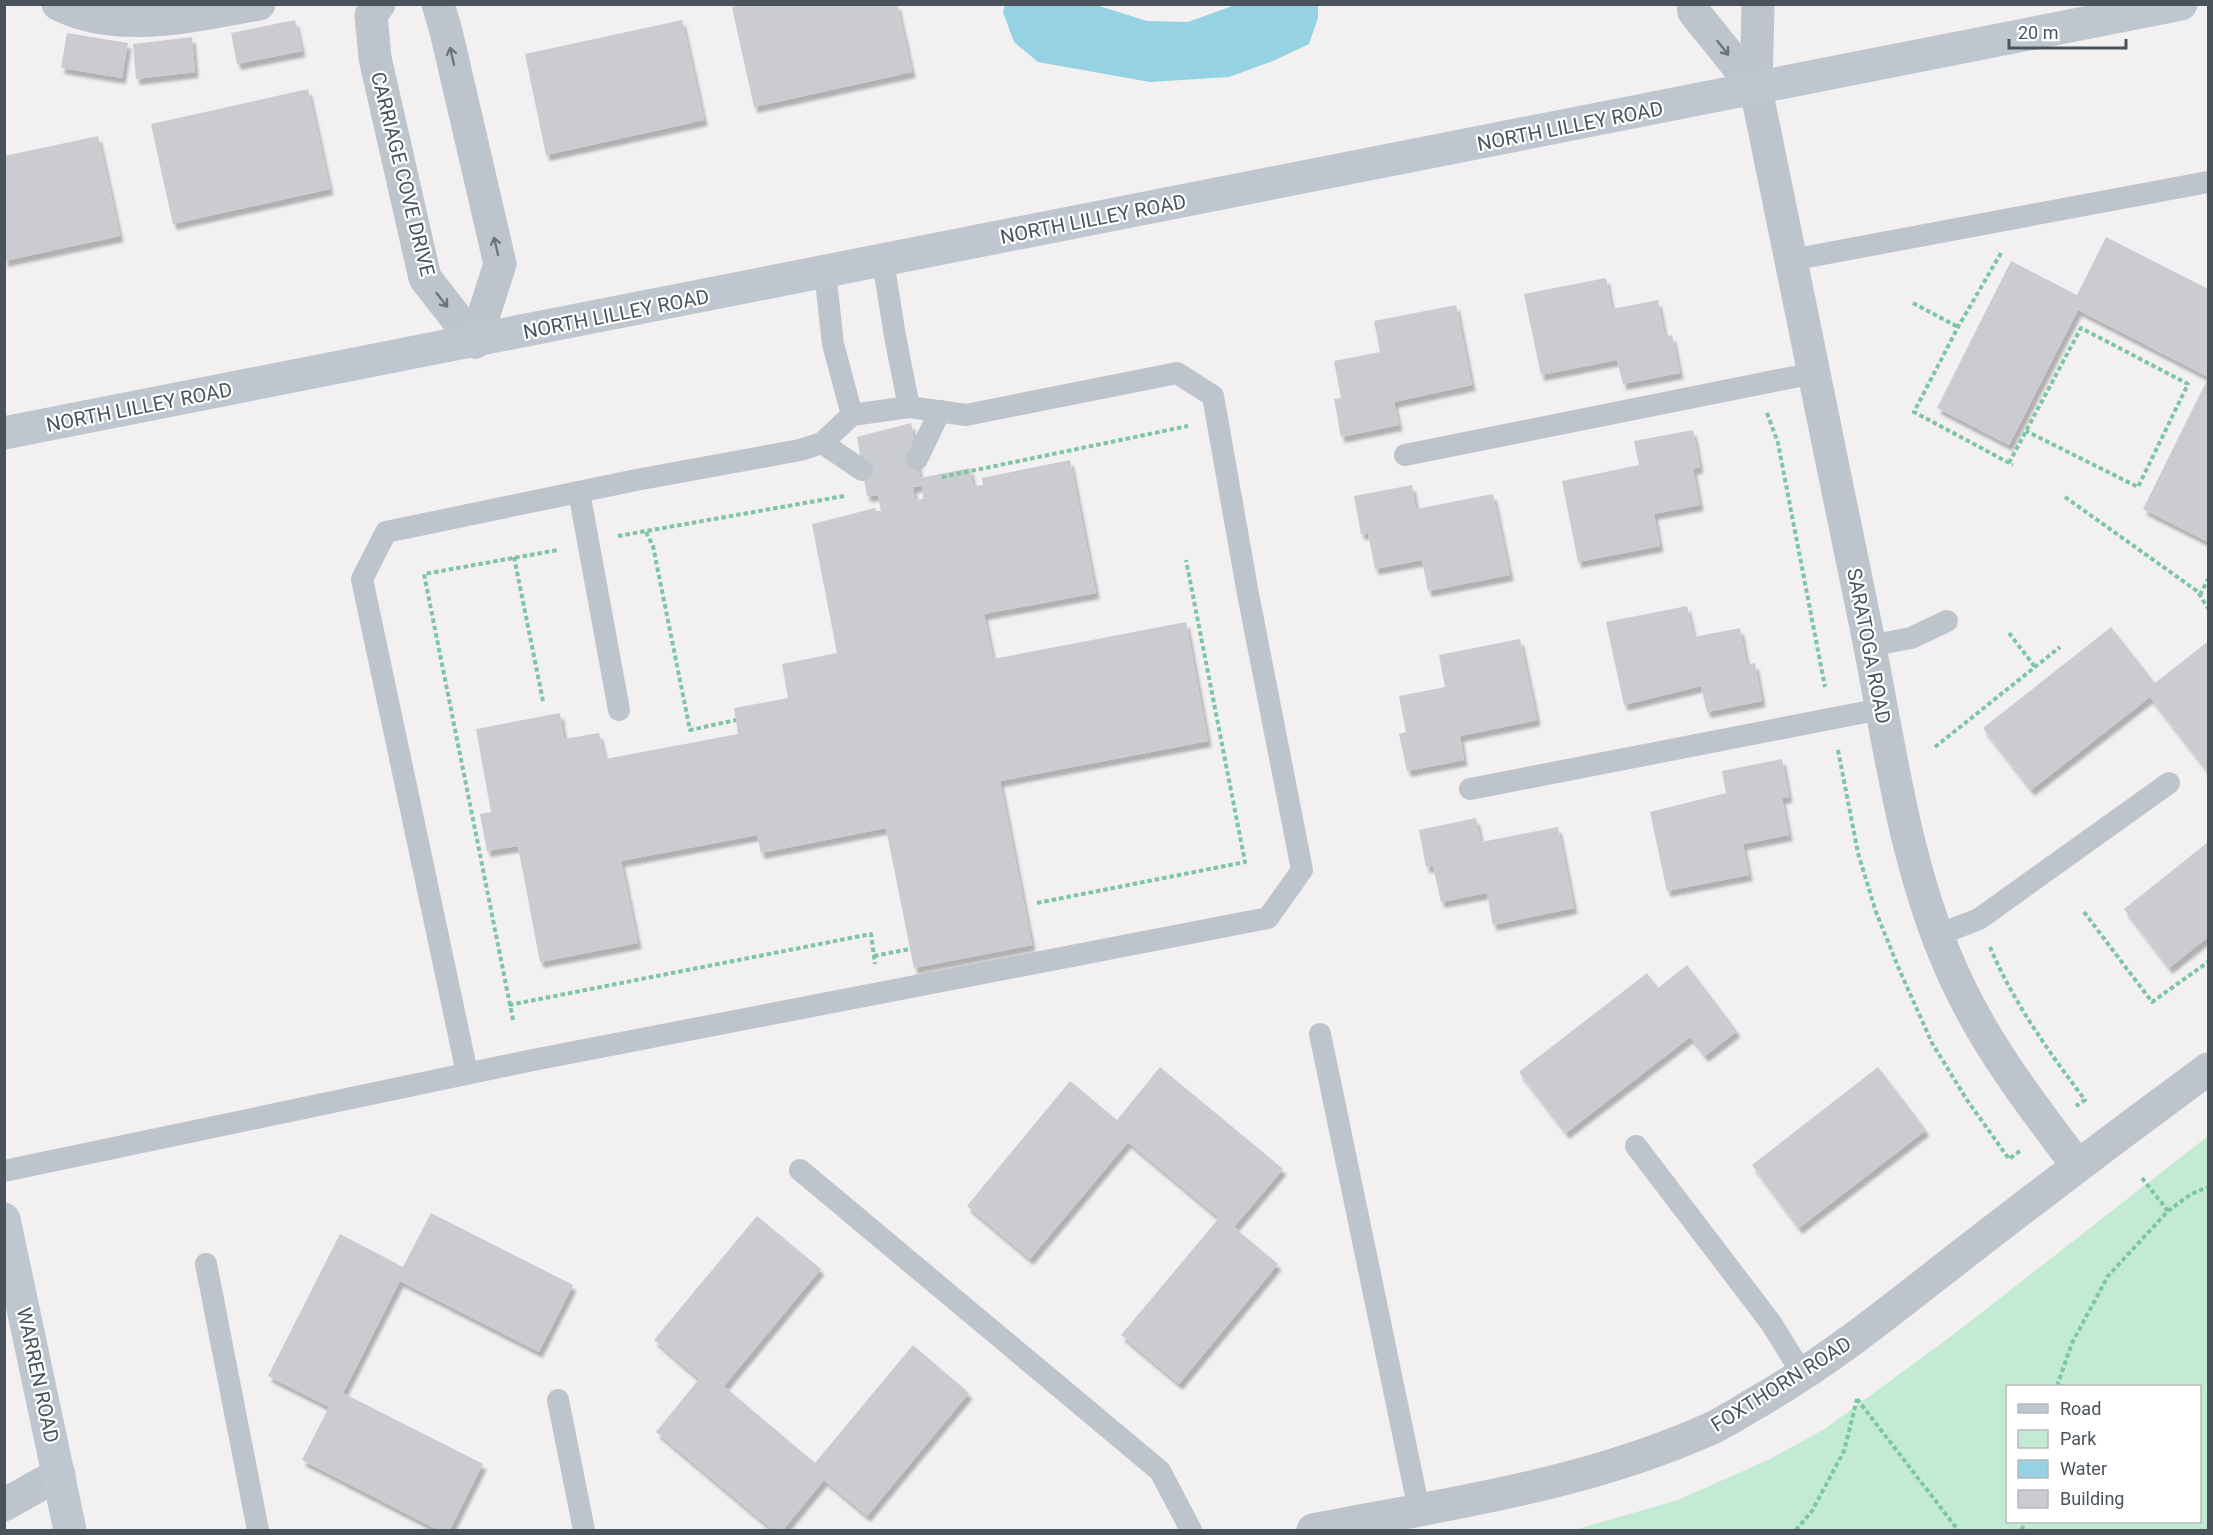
<svg xmlns="http://www.w3.org/2000/svg" width="2213" height="1535" viewBox="0 0 2213 1535" font-family="Roboto,sans-serif">
<style>
.green{fill:#c3ebd3;fill-rule:evenodd}
.water{fill:#95d2e3}
.building{fill:#cbccd2;fill-rule:evenodd;filter:url(#shadow)}
.lines{fill:none;stroke-linecap:round;stroke-linejoin:round}
.path{stroke:#7ec6a3;stroke-width:4;stroke-dasharray:4.5 3;stroke-linecap:butt}
.lane{stroke:#bdc4cb;stroke-width:22}
.street{stroke:#bdc4cb;stroke-width:33}
.secondary{stroke:#bec6cf;stroke-width:33}
.oneway{stroke:#6c757d}
.labels{text-anchor:middle;stroke-width:4.5;stroke-linejoin:round;paint-order:stroke}
.street-label{font-size:20px;fill:#4a535b;stroke:#fff}
</style>
<defs>
<filter id="shadow"><feDropShadow dx="3.5" dy="6" stdDeviation="1.5" flood-color="#0004"/></filter>
</defs>
<rect width="100%" height="100%" fill="#f2f0f0"/>
<!-- green -->
<path class="green" d="M2208,1136V1530H1574L1678,1500L1770,1459L1826,1428L1954,1334ZM2008,1386H2200V1522H2008Z"/>
<!-- water -->
<polygon class="water" points="1318,4 1318,18 1309,44 1273,61 1229,77 1150,82 1038,62 1014,42 1003,12 1005,5 1096,5 1147,21 1188,22 1235,5"/>
<!-- building -->
<g class="building">
<polygon points="743,4 897,4 912,72 754,107 732,7"/>
<polygon points="295,20 302,51 237,64 231,33"/>
<polygon points="682,20 704,120 546,155 525,54"/>
<polygon points="67,33 128,43 122,78 61,68"/>
<polygon points="192,37 195,72 136,79 133,44"/>
<polygon points="308,89 330,189 173,224 151,124"/>
<polygon points="98,136 120,236 4,261 4,156"/>
<polygon points="2106,237 2208,289 2208,377 2078,310 2009,445 1937,408 2011,261 2077,295"/>
<polygon points="1606,278 1612,309 1658,300 1665,337 1672,335 1680,373 1623,384 1617,360 1541,375 1524,294"/>
<polygon points="1456,305 1472,385 1394,402 1399,425 1341,437 1334,399 1341,398 1334,361 1380,352 1374,321"/>
<polygon points="2208,378 2208,542 2143,509"/>
<path d="M911,423L920,478L970,468L973,486L983,485L982,478L1070,460L1096,593L984,614L993,659L1186,622L1208,741L1000,781L1032,945L914,968L886,828L761,853L757,835L621,861L638,943L540,962L518,846L487,851L480,814L491,812L476,729L560,713L564,739L599,733L605,759L738,734L734,708L788,698L782,664L837,653L812,524L875,508L876,511H881L878,495L867,496L857,437ZM922,486L923,499L915,500L913,487Z"/>
<polygon points="1693,430 1700,467 1693,469 1700,505 1654,514 1660,546 1578,562 1562,481 1639,465 1634,441"/>
<polygon points="1412,485 1416,509 1493,494 1510,575 1428,591 1422,560 1375,569 1368,533 1361,534 1354,496"/>
<polygon points="1687,606 1694,637 1740,628 1747,665 1755,663 1762,701 1707,712 1701,686 1624,705 1606,622"/>
<polygon points="2111,627 2155,683 2206,643 2208,647 2208,772 2150,697 2031,790 1983,728"/>
<polygon points="1520,639 1537,720 1460,736 1464,760 1407,771 1399,734 1406,732 1399,696 1445,687 1439,655"/>
<polygon points="1782,759 1789,797 1782,798 1789,835 1743,844 1749,875 1667,891 1650,812 1726,793 1722,771"/>
<polygon points="1476,818 1481,842 1558,827 1574,908 1493,925 1487,893 1441,902 1433,866 1426,867 1419,830"/>
<polygon points="2208,842 2208,937 2169,968 2124,909"/>
<polygon points="1687,965 1737,1031 1705,1056 1690,1037 1566,1133 1519,1072 1647,973 1658,988"/>
<polygon points="1160,1067 1283,1169 1234,1227 1278,1264 1179,1384 1121,1335 1219,1218 1128,1142 1030,1259 967,1206 1070,1081 1117,1120"/>
<polygon points="1878,1067 1926,1130 1799,1228 1752,1165"/>
<polygon points="431,1213 573,1285 539,1352 400,1281 343,1393 483,1464 450,1530 438,1530 302,1460 329,1407 268,1376 340,1234 403,1267"/>
<polygon points="757,1216 821,1269 724,1386 815,1463 913,1345 969,1393 867,1516 824,1480 783,1530 773,1530 656,1432 699,1379 654,1340"/>
</g>
<g class="lines">
<!-- path -->
<g class="path">
<polyline points="2001,253 1958,327 1914,412 2013,465"/>
<polyline points="1913,303 1958,327"/>
<polyline points="1767,413 1778,443 1825,687"/>
<polyline points="2009,463 2081,328 2188,384 2138,487 2026,431"/>
<polyline points="942,477 1188,426"/>
<polyline points="2065,497 2197,591 2208,608"/>
<polyline points="646,532 653,546 690,730 736,720"/>
<polyline points="618,536 844,496"/>
<polyline points="514,557 543,701"/>
<polyline points="2200,595 2208,579"/>
<polyline points="2009,633 2035,667"/>
<polyline points="1935,747 2060,647"/>
<polyline points="1838,750 1858,853 1876,912 1899,969 1932,1043 1967,1100 2009,1159 2021,1150"/>
<polyline points="1037,903 1245,862 1186,560"/>
<polyline points="2084,912 2152,1002 2208,962"/>
<path d="M1990,947C2013,1002 2049,1052 2085,1100L2076,1106"/>
<polyline points="874,956 910,949"/>
<polyline points="509,1005 871,934 875,964"/>
<polyline points="513,1020 424,574 558,550"/>
<polyline points="2142,1178 2168,1211"/>
<polyline points="2057,1386 2072,1343 2108,1276 2168,1211 2191,1194 2208,1187"/>
<polyline points="1857,1399 1958,1530"/>
<polyline points="1796,1530 1812,1511 1844,1451 1857,1399"/>
<polyline points="2022,1530 2024,1522"/>
</g>
<!-- lane -->
<g class="lane">
<polyline points="1791,260 2208,182"/>
<polyline points="883,261 895,336 909,407"/>
<polyline points="825,272 833,344 852,415"/>
<polyline points="822,443 862,470"/>
<polyline points="1405,455 1814,373"/>
<polyline points="917,459 940,411"/>
<polyline points="579,492 619,710"/>
<polyline points="1869,646 1911,638 1947,621"/>
<polyline points="1470,789 1881,709"/>
<polyline points="1938,935 1979,919 2169,783"/>
<polyline points="1320,1034 1419,1510"/>
<polyline points="1636,1146 1771,1323 1803,1375"/>
<polyline points="800,1170 1160,1471 1191,1530"/>
<polyline points="4,1171 533,1060 1268,918 1302,870 1248,594 1213,396 1177,373 966,415 909,407 852,415 822,443 800,450 636,480 386,532 362,579 467,1073"/>
<polyline points="206,1264 258,1530"/>
<polyline points="558,1400 584,1530"/>
</g>
<!-- street -->
<g class="street">
<path d="M58,4C119,35 196,15 259,4"/>
<polyline points="379,4 371,15 375,58 425,278 475,342"/>
<polyline points="438,4 446,31 500,264 475,342"/>
<polyline points="1693,4 1694,12 1756,89"/>
<path d="M1758,4L1756,89C1792,270 1830,451 1867,632C1891,751 1905,873 1958,984C1989,1050 2034,1108 2077,1165"/>
<polyline points="4,1505 59,1474"/>
<path d="M1313,1530C1447,1504 1586,1485 1712,1428C1729,1420 1745,1409 1761,1400C1828,1361 1888,1313 1949,1265C2035,1198 2121,1133 2208,1069"/>
</g>
<!-- secondary -->
<g class="secondary">
<polyline points="4,433 2181,4"/>
<polyline points="4,1219 70,1530"/>
</g>
</g>
<!-- one-way arrows -->
<defs><path id="oneway-shaft" d="M-6 0H5M1.5-3L5.5 0L1.5 3" fill="none" stroke-width="1.6" stroke-linecap="round" stroke-linejoin="round" transform="scale(1.5)"/></defs>
<g class="oneway">
<use href="#oneway-shaft" transform="translate(1723 48) rotate(52)"/>
<use href="#oneway-shaft" transform="translate(452 56) rotate(-103)"/>
<use href="#oneway-shaft" transform="translate(496 246) rotate(-103)"/>
<use href="#oneway-shaft" transform="translate(442 300) rotate(52)"/>
</g>
<g class="labels">
<!-- street labels -->
<g class="street-label">
<text transform="translate(1570 126) rotate(-11)" y="7">NORTH LILLEY ROAD</text>
<text transform="translate(403 174) rotate(76)" y="7">CARRIAGE COVE DRIVE</text>
<text transform="translate(1093 219) rotate(-11)" y="7">NORTH LILLEY ROAD</text>
<text transform="translate(616 314) rotate(-11)" y="7">NORTH LILLEY ROAD</text>
<text transform="translate(139 407) rotate(-11)" y="7">NORTH LILLEY ROAD</text>
<text transform="translate(1869 646) rotate(79)" y="7">SARATOGA ROAD</text>
<text transform="translate(38 1375) rotate(78)" y="7">WARREN ROAD</text>
<text transform="translate(1781 1384) rotate(-32)" y="7">FOXTHORN ROAD</text>
</g>
</g>
<!-- border -->
<rect width="2213" height="1535" fill="none" stroke="#4a535b" stroke-width="12"/>
<!-- legend -->
<rect x="2006" y="1385" width="195" height="138" fill="#ffffff" stroke="#b7babd" stroke-width="1.5"/>
<rect x="2018" y="1404" width="30" height="9" fill="#bec6cf" stroke="#b7babd" stroke-width="1.5"/>
<text x="2060" y="1415" font-size="18" fill="#4a535b">Road</text>
<rect x="2018" y="1430" width="30" height="18" fill="#c3ebd3" stroke="#b7babd" stroke-width="1.5"/>
<text x="2060" y="1445" font-size="18" fill="#4a535b">Park</text>
<rect x="2018" y="1460" width="30" height="18" fill="#95d2e3" stroke="#b7babd" stroke-width="1.5"/>
<text x="2060" y="1475" font-size="18" fill="#4a535b">Water</text>
<rect x="2018" y="1490" width="30" height="18" fill="#cbccd2" stroke="#b7babd" stroke-width="1.5"/>
<text x="2060" y="1505" font-size="18" fill="#4a535b">Building</text>
<!-- scale -->
<path d="M2009 39v9h117v-9" fill="none" stroke="#4a535b" stroke-width="3"/>
<text x="2018" y="39" font-size="18" fill="#4a535b" stroke="#ffffff" stroke-width="4.5" paint-order="stroke">20 m</text>
</svg>
